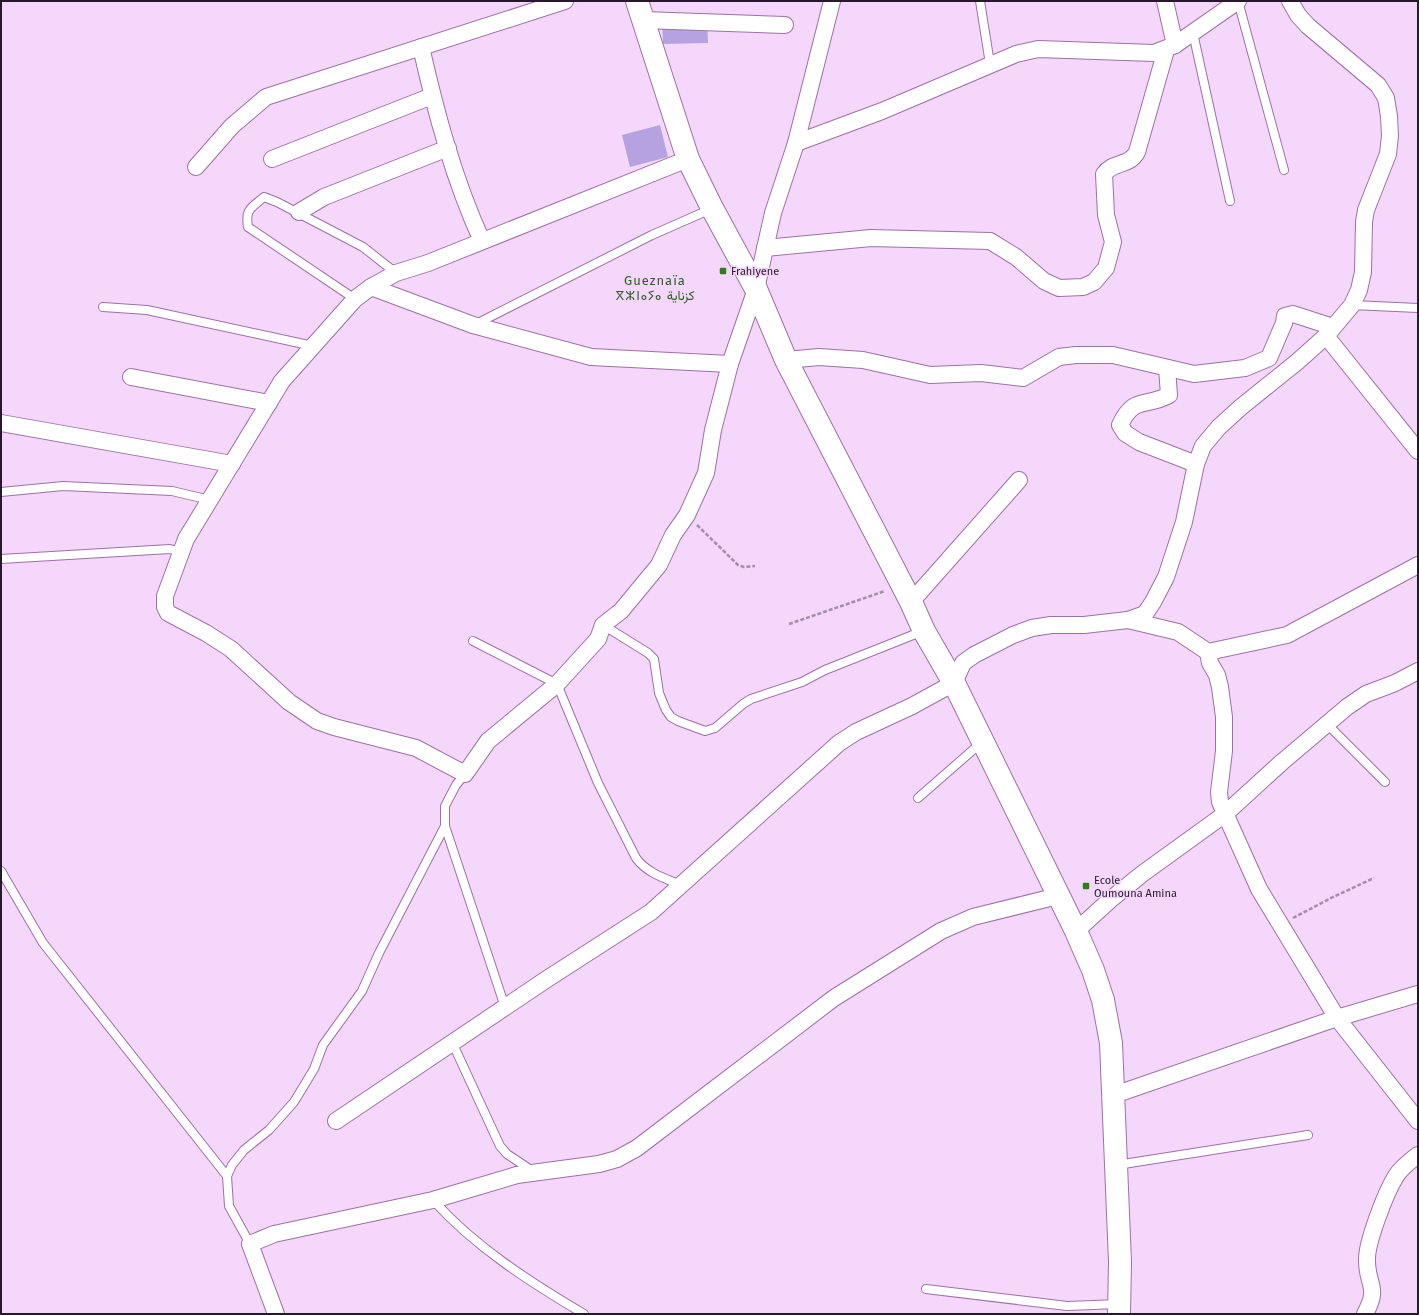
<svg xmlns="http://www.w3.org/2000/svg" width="1419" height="1315" viewBox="0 0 1419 1315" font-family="'Fira Sans',Vazirmatn,'Noto Sans Tifinagh',sans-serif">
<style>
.building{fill:#b7a2e1}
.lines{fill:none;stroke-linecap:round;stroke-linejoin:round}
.lane-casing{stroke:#9d71a6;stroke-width:10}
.street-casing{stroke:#9d71a6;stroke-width:18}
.secondary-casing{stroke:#9d71a6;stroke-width:24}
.path{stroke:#a58daa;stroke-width:2.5;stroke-dasharray:4 2;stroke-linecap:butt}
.lane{stroke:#fff;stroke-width:8}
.street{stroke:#fff;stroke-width:16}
.secondary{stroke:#fff;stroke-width:22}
.poi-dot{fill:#327b21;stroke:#f4d7fa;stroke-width:1.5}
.labels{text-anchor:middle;stroke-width:3;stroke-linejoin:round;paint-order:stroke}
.poi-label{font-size:11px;fill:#29182d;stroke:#f4d7fa;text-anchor:start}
.quarter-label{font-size:13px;letter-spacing:1px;fill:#305e26;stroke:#f4d7fa}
</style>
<rect width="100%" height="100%" fill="#f4d7fa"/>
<!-- building -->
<g class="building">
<polygon points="707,18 708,43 663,44 662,19"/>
<polygon points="660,125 668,157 630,167 622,135"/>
</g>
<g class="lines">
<defs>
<g id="lane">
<polyline points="980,1 990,64"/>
<polyline points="1238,1 1284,170"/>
<polyline points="1193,33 1230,201"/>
<path d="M355,299L248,227C245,209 251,208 264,197L277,202L363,247L396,273"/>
<polyline points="1352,305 1418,308"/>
<polyline points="103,307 147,310 313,346"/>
<polyline points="476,324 652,235 711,209"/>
<polyline points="1,492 63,486 172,491 210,500"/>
<polyline points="1,559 170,549 181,552"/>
<polyline points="603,625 648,653 654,659 659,693 666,710 671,717 678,721 705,731 715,728 743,704 751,699 802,682 825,670 923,631"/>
<path d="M473,641L557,684L598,783L636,858C647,873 664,878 681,885"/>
<polyline points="1327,724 1385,782"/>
<polyline points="918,798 982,742"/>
<polyline points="445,826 505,1007"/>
<polyline points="1,871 43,943 227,1176"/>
<polyline points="452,1042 500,1146 507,1154 534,1172"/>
<polyline points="1117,1165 1308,1135"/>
<path d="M433,1200C475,1247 530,1282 584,1314"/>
<polyline points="250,1244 229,1206 227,1176 232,1165 244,1150 269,1130 294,1102 314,1069 323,1045 362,991 379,953 445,826 445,806 456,785 465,774"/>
<polyline points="926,1289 1067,1306 1119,1304"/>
</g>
<g id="street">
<polyline points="1165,1 1175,45"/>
<polyline points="643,20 785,25"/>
<path d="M421,47C436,113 454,180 482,241"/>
<polyline points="796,143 882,111 1016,54 1038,49 1154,53 1175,45 1238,1"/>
<polyline points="272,159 432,96"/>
<polyline points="688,159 428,263 396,273 371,287 355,299 282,381 186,539 165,596 165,607 168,613 206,633 231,649 289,702 317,721 334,727 416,748 465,774 488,741 557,684 598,639 603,625 621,611 659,565 673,535 687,515 706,473 713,430 730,364 756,289 773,213 796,143 832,1"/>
<polyline points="196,167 232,126 266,97 565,1"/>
<polyline points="299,212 324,197 448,148"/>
<path d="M765,248L871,238L990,241L1016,257L1044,281L1059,288L1083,287L1094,282L1106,268L1113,242L1106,215L1104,174C1113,161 1129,167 1137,152L1166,50"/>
<polyline points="371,287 473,325 591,357 730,364"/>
<polyline points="1326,336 1418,451"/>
<polyline points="786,360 819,357 863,360 930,375 981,373 1023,378 1059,357 1076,355 1113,355 1194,374 1245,368 1269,358 1284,323 1285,316 1293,314 1333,327"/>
<path d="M1167,368L1169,395C1145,408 1134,395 1120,425L1125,433L1139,442L1196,464"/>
<polyline points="131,377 269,403"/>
<polyline points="1,423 232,464"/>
<polyline points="911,602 1019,480"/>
<polyline points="1128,620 1178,632 1208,652 1287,635 1418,565"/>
<polyline points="1208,652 1210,663 1217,675 1220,687 1224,717 1224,751 1219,792 1220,802 1259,889 1337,1018 1418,994"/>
<polyline points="1076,931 1110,900 1142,874 1225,814 1282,762 1347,707 1366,694 1395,683 1418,671"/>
<polyline points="1114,1095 1337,1018 1418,1121"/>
<polyline points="336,1121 547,979 651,912 839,743 856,732 912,706 954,683 963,663 974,655 1013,635 1032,628 1051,625 1084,625 1128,620 1145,614 1153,602 1166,577 1184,522 1196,464 1203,446 1219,427 1241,407 1297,362 1326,336 1352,305 1359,290 1363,272 1364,222 1366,210 1388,154 1390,136 1389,116 1386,98 1378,85 1308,26 1298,15 1290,1"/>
<polyline points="276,1314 250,1244 274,1234 433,1200 517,1175 599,1164 617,1159 637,1148 834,998 941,931 973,917 1058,896"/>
<path d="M1365,1314C1380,1286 1367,1286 1367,1261C1366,1243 1386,1192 1396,1176C1401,1168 1410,1161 1418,1155"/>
</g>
<polyline id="secondary" points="637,1 688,159 712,208 756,289 786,360 911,602 924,631 954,683 1076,931 1093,970 1103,1000 1111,1043 1120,1262 1119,1314"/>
</defs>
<!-- lane casing -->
<use href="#lane" class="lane-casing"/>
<!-- street casing -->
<use href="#street" class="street-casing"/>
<!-- secondary casing -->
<use href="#secondary" class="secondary-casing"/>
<!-- path -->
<g class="path">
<polyline points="697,525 738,565 744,567 755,566"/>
<polyline points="789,624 885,591"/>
<polyline points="1293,918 1333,897 1374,878"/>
</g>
<!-- lane -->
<use href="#lane" class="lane"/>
<!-- street -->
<use href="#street" class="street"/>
<!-- secondary -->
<use href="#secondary" class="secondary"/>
</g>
<!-- markers -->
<g class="poi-dot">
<rect x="719" y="267" width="8" height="8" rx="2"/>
<rect x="1082" y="882" width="8" height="8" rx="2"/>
</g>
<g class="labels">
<!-- poi labels -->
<g class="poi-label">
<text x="731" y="275">Frahiyene</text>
<text x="1094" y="884">Ecole<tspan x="1094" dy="13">Oumouna Amina</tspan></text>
</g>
<!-- quarter labels -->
<g class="quarter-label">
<text x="655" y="285">Gueznaïa<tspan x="655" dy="15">ⴳⵣⵏⴰⵢⴰ كزناية</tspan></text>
</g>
</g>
<!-- border -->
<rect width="1419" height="1315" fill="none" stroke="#29182d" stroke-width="4"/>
</svg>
